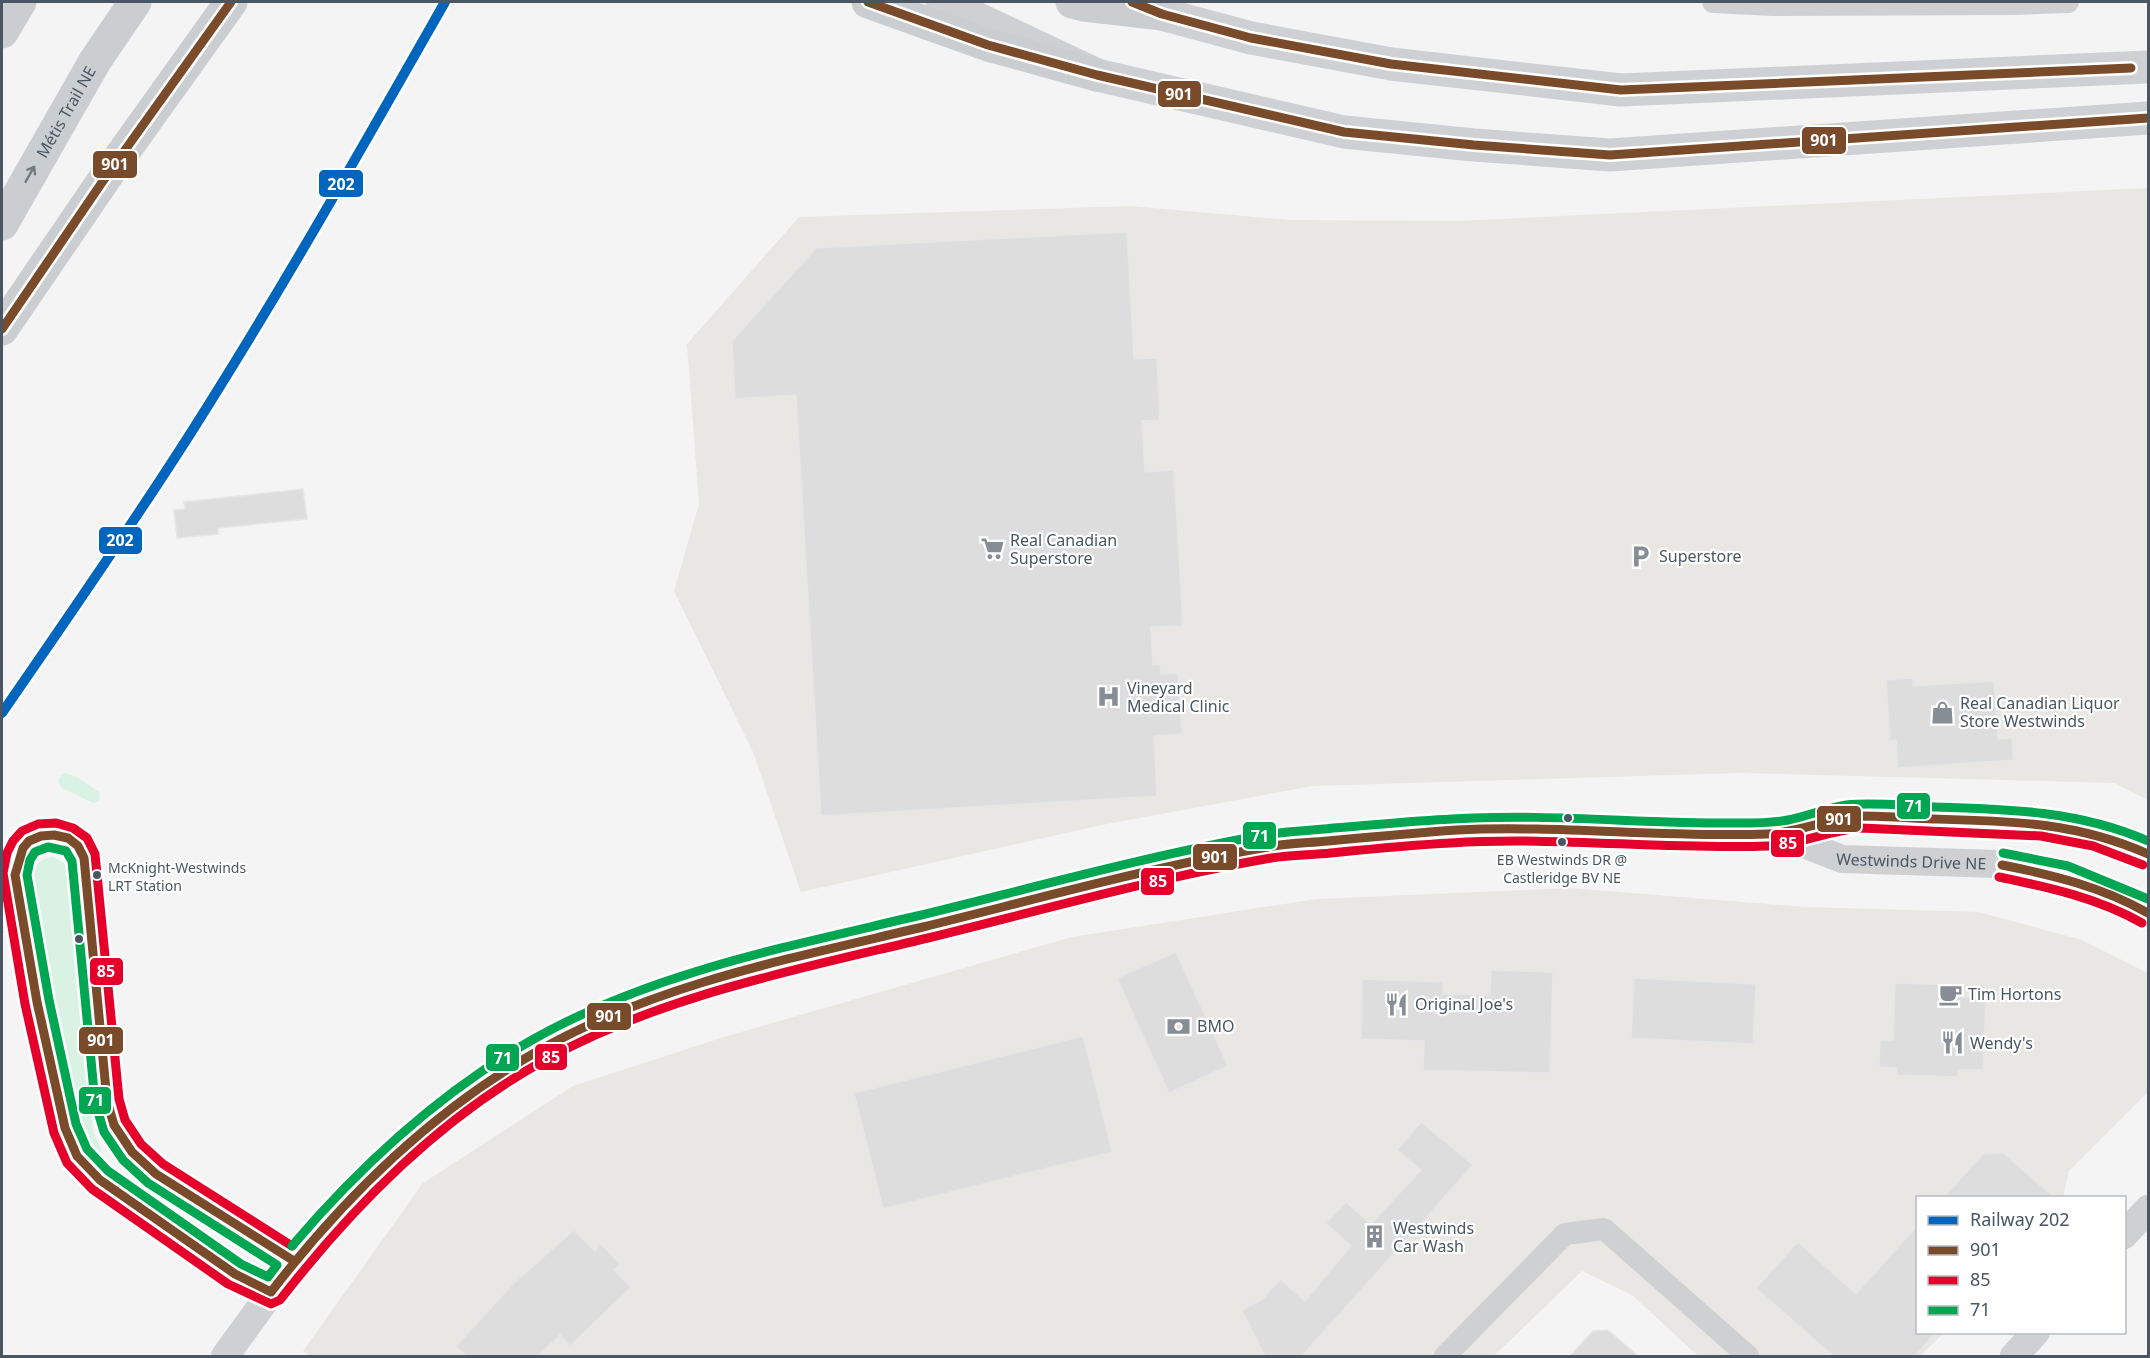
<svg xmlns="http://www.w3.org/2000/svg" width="2150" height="1358" viewBox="0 0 2150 1358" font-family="'Noto Sans',sans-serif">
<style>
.commercial{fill:#e8e7e3}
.green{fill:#d9f2e3}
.building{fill:#ddddde;stroke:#e5e6e7;stroke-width:1.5}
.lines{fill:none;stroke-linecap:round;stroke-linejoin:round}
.minor{stroke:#ced0d2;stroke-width:22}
.tertiary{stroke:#ced0d2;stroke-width:28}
.secondary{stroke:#ced0d4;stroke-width:33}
.primary{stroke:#caced1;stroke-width:33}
.bus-1-casing{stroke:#fff;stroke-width:14}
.bus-2-casing{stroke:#fff;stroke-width:14}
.bus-3-casing{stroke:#fff;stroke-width:14}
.bus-1{stroke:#7a4b2a;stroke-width:9}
.bus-2{stroke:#e4002b;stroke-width:9}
.bus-3{stroke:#00a651;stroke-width:9}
.rail-1-casing{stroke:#fff;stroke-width:15}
.rail-1{stroke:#0065bd;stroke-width:10}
.oneway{stroke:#707a83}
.bus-dot{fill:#4a5661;stroke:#fff;stroke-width:2}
.labels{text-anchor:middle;stroke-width:4.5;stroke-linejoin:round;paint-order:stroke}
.bus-label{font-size:14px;fill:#4a5661;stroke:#fff}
.street-label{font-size:16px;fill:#4a5661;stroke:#fff}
.poi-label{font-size:16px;fill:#4a5661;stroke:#fff;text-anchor:start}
.line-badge{stroke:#fff;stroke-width:2}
.badge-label{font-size:16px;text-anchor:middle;font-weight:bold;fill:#fff}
</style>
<rect width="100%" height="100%" fill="#f4f4f4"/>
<!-- commercial -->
<g class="commercial">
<polygon points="2148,188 2148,800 2114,783 1741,773 1312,786 1102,825 801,892 753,752 674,591 699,504 687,344 799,217 1131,206 1289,220 1458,221"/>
<polygon points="1570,888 1806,907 1979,912 2082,940 2148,973 2148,1092 2069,1171 2063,1197 1918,1198 1918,1332 1944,1333 1920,1356 1698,1356 1632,1295 1582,1271 1494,1356 310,1356 303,1351 423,1183 573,1086 727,1036 1072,937 1316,899"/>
</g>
<!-- green -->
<g class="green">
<polygon points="66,773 77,777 100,793 99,801 93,803 62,788 58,781 62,774"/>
<path d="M53,857L64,863L68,872L93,1131L101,1149V1152L97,1154C78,1135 76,1106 69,1082C52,1014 33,944 32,874C35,863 42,859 53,857Z"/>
</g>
<!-- building -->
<g class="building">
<polygon points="1127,232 1134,359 1157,358 1160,420 1142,421 1145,472 1174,470 1183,626 1151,627 1153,665 1160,664 1161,674 1178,673 1182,734 1154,736 1157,796 821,816 796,395 735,399 732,341 816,248"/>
<polygon points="303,489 307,519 218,528 218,534 177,538 174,510 185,509 184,502"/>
<polygon points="1913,678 1913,686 1994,681 1998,739 2012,738 2013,760 1898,768 1896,740 1890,741 1886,680"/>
<polygon points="1176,952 1228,1066 1169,1093 1117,978"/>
<polygon points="1491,970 1553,972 1550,1073 1423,1070 1424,1041 1361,1039 1362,979 1443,982 1443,994 1490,995"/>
<polygon points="1634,978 1756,984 1753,1044 1631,1038"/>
<polygon points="1895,983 1962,985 1963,997 1986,998 1983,1070 1958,1070 1958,1077 1896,1075 1897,1068 1879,1067 1880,1040 1893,1040"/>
<polygon points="1083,1036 1112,1152 883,1209 854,1093"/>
<polygon points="1421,1122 1473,1165 1302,1356 1265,1356 1242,1310 1264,1298 1280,1279 1305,1301 1351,1246 1326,1223 1346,1202 1371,1224 1421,1170 1397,1150"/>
<polygon points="2003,1153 2054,1197 1944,1197 1983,1154"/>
<polygon points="1917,1226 1917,1332 1936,1332 1915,1356 1833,1356 1756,1288 1798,1242 1856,1294"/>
<polygon points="574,1230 595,1251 601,1244 620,1264 614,1270 631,1287 570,1346 560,1335 538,1356 466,1356 456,1346 513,1284"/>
<polygon points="1608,1330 1638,1356 1570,1356 1593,1331"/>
</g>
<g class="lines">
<!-- minor -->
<g class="minor">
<polyline points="1713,2 1773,5 2015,4 2068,2"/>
<polyline points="1445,1356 1565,1234 1604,1229 1748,1356"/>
</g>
<!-- tertiary -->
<g class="tertiary">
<path id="s1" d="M1778,834L1842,859L1997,864L2065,878L2134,905L2148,913"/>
<polyline points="2124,1235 2148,1209"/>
<polyline points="225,1356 294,1261 330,1218 391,1157 448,1112 507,1070 571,1033 649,1000 770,964 1072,891 1263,847 1397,835 1489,829 1778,834 1847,817 1996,821 2064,826 2128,843 2148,854"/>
<polyline points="2014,1356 2036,1332"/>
</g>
<!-- secondary -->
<g class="secondary">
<polyline points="942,2 1097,75 1344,132 1474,145 1610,155 2148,118"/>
<polyline points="1137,4 1162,14 1251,38 1391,64 1621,90 2148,67"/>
</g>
<!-- primary -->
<g class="primary">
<polyline points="868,2 988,45 1097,75"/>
<polyline points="1072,2 1084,5 1162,14"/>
<polyline points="2,32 20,2"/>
<path id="s2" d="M2,224L95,61L135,2"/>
<polyline points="2,329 105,178 231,2"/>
</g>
<defs>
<g id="bus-1">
<polyline points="868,2 988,45 1097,75 1344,132 1474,145 1610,155 2148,118"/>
<polyline points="1132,2 1162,14 1251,38 1391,64 1621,90 2131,68"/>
<polyline points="2,329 105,178 231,2"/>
<path d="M2002,865C2053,875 2102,887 2148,913"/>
<path d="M294,1261L156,1174L132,1152L114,1125L107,1101L84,858L78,846L68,838L54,835L41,836L29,841L23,848L15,875L37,1002L65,1128L77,1156L100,1180L235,1274L271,1292C345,1196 432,1111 538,1051C656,984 792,958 923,927C1037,899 1151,867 1268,847C1287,843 1308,843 1328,841C1371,837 1414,833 1457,830C1560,825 1664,838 1767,834C1799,833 1828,818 1860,816C1885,816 1909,818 1933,819C2011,821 2076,822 2148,854"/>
</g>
<g id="bus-2">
<path d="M1999,877C2048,887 2098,898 2142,923"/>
<path d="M292,1246L163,1164L141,1144L125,1120L119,1099L95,854L87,838L73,828L56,823L38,824L22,831L13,841L7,853L3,873L25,1004L54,1133L67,1163L92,1189L228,1284L271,1304L280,1300C354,1205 439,1119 545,1060C663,995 799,969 928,938C1042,910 1156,878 1271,858C1291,855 1311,855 1331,853C1371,849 1411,845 1451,843C1557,836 1662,850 1768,846C1800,845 1829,830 1861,828L2041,836L2093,846L2143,865"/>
</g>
<g id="bus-3">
<polygon points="48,847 66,851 72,861 95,1102 104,1132 123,1160 148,1183 277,1265 268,1277 241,1264 108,1171 87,1149 76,1124 49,1000 27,875 30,860 35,852"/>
<polyline points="2003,853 2068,866 2148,899"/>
<path d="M292,1246C361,1165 439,1093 532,1040C650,973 786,947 917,916C1032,888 1147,856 1264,835C1287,831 1310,831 1333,828C1373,825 1412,821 1452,819C1548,813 1643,824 1739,823C1755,823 1772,823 1788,820C1808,816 1826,808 1846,805C1875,802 1905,806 1935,807C2009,809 2080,811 2148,841"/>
</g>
</defs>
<!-- bus-1 casing -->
<use href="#bus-1" class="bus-1-casing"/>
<!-- bus-2 casing -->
<use href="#bus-2" class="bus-2-casing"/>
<!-- bus-3 casing -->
<use href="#bus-3" class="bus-3-casing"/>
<!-- bus-1 -->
<use href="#bus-1" class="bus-1"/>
<!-- bus-2 -->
<use href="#bus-2" class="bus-2"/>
<!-- bus-3 -->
<use href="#bus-3" class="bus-3"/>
<defs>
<path id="rail-1" d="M2,713C66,620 131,527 192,431C281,291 363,146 445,2"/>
</defs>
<!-- rail-1 casing -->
<use href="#rail-1" class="rail-1-casing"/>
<!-- rail-1 -->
<use href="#rail-1" class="rail-1"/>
</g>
<!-- one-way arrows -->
<defs><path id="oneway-shaft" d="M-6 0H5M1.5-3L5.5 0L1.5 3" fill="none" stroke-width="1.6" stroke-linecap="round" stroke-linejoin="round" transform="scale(1.5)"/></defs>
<use class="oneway" href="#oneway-shaft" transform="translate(30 174) rotate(-60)"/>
<!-- icons -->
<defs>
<symbol id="supermarket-bare" viewBox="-9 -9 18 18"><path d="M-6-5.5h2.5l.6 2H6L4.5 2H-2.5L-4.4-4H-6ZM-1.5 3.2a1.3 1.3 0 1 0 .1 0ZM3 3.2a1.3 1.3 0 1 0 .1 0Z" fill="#868d94" stroke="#fff" stroke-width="2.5" paint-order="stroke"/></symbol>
<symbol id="parking-bare" viewBox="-9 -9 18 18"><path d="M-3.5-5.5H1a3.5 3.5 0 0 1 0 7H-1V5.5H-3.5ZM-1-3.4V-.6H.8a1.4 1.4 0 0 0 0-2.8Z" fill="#868d94" stroke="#fff" stroke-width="2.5" paint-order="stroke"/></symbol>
<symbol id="hospital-bare" viewBox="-9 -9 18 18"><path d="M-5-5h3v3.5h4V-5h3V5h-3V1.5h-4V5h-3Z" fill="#868d94" stroke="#fff" stroke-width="2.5" paint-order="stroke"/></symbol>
<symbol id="shop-bare" viewBox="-9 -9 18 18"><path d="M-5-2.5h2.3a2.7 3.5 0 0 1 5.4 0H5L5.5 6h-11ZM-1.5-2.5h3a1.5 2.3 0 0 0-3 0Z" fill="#868d94" stroke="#fff" stroke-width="2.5" paint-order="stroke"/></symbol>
<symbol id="cafe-bare" viewBox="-9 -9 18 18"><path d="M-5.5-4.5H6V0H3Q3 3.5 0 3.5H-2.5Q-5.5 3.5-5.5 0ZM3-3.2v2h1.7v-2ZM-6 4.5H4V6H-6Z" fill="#868d94" stroke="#fff" stroke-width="2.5" paint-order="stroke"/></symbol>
<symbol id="restaurant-bare" viewBox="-9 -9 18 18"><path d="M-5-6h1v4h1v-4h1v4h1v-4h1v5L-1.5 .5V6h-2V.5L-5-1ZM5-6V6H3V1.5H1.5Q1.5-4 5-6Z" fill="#868d94" stroke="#fff" stroke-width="2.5" paint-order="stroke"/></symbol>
<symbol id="bank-bare" viewBox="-9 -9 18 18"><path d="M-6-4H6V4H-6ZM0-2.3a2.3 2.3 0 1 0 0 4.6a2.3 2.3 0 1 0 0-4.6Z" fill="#868d94" stroke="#fff" stroke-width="2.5" paint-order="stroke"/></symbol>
<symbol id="building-bare" viewBox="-9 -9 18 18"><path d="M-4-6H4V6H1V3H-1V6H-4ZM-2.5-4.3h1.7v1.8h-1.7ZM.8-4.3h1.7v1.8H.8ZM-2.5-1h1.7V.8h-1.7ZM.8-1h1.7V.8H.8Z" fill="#868d94" stroke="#fff" stroke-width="2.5" paint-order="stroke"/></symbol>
</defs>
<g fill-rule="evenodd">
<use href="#supermarket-bare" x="976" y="532" width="33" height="33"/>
<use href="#parking-bare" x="1624" y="540" width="33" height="33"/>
<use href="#hospital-bare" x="1092" y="680" width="33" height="33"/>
<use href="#shop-bare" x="1926" y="696" width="33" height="33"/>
<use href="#cafe-bare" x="1934" y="978" width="33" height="33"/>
<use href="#restaurant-bare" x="1380" y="988" width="33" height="33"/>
<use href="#bank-bare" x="1162" y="1010" width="33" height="33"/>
<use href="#restaurant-bare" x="1936" y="1026" width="33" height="33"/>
<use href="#building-bare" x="1358" y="1220" width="33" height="33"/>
</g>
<!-- markers -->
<g class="bus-dot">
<circle cx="1568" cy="818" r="5"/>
<circle cx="1562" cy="842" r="5"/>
<circle cx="97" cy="875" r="5"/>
<circle cx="79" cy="939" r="5"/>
</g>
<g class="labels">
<!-- bus labels -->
<g class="bus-label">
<text x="1562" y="865">EB Westwinds DR @<tspan x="1562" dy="18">Castleridge BV NE</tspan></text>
<text x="108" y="873" text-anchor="start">McKnight-Westwinds<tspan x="108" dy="18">LRT Station</tspan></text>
</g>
<!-- street labels -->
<g class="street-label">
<text dy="6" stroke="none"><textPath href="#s2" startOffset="129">Métis Trail NE</textPath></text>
<text dy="6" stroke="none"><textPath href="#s1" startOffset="138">Westwinds Drive NE</textPath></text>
</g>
<!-- poi labels -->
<g class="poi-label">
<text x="1010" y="546">Real Canadian<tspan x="1010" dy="18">Superstore</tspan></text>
<text x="1659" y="562">Superstore</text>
<text x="1127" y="694">Vineyard<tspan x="1127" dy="18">Medical Clinic</tspan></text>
<text x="1960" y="709">Real Canadian Liquor<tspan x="1960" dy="18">Store Westwinds</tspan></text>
<text x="1968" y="1000">Tim Hortons</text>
<text x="1415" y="1010">Original Joe's</text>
<text x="1197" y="1032">BMO</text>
<text x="1970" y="1049">Wendy's</text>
<text x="1393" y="1234">Westwinds<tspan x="1393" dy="18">Car Wash</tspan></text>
</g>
</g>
<g class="line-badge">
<rect x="1157" y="80" width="45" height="28" rx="6" fill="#7a4b2a"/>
<rect x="1801" y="126" width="46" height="29" rx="6" fill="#7a4b2a"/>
<rect x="92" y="150" width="46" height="29" rx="6" fill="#7a4b2a"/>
<rect x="318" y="169" width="46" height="29" rx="6" fill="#0065bd"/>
<rect x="98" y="526" width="45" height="29" rx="6" fill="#0065bd"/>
<rect x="1896" y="792" width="35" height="28" rx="6" fill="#00a651"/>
<rect x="1816" y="805" width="46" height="28" rx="6" fill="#7a4b2a"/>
<rect x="1242" y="821" width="35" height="29" rx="6" fill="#00a651"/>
<rect x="1770" y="829" width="35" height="29" rx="6" fill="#e4002b"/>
<rect x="1192" y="843" width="46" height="28" rx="6" fill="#7a4b2a"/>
<rect x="1140" y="867" width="35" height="29" rx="6" fill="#e4002b"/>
<rect x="89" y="957" width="35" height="29" rx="6" fill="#e4002b"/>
<rect x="586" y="1002" width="46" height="29" rx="6" fill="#7a4b2a"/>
<rect x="78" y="1026" width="46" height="29" rx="6" fill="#7a4b2a"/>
<rect x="534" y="1043" width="34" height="28" rx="6" fill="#e4002b"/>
<rect x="485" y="1043" width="35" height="29" rx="6" fill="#00a651"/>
<rect x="78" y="1086" width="34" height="29" rx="6" fill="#00a651"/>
</g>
<g class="badge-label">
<text x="1179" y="100">901</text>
<text x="1824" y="146">901</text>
<text x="115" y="170">901</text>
<text x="341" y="190">202</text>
<text x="120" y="546">202</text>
<text x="1914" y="812">71</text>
<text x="1839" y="825">901</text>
<text x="1260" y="842">71</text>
<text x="1788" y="849">85</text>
<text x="1215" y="863">901</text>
<text x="1158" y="887">85</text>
<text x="106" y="977">85</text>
<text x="609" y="1022">901</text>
<text x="101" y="1046">901</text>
<text x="551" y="1063">85</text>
<text x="503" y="1064">71</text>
<text x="95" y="1106">71</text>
</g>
<!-- border -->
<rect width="2150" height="1358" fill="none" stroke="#4a5661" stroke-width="6"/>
<!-- legend -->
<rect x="1916" y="1196" width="210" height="138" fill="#ffffff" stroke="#b7bbc0" stroke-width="1.5"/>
<rect x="1928" y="1216" width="30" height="9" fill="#0065bd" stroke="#b7bbc0" stroke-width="1.5"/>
<text x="1970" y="1226" font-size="18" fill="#4a5661">Railway 202</text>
<rect x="1928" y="1246" width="30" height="9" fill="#7a4b2a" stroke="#b7bbc0" stroke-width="1.5"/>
<text x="1970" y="1256" font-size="18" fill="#4a5661">901</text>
<rect x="1928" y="1276" width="30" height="9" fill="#e4002b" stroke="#b7bbc0" stroke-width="1.5"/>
<text x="1970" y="1286" font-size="18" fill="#4a5661">85</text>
<rect x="1928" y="1306" width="30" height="9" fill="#00a651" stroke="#b7bbc0" stroke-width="1.5"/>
<text x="1970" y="1316" font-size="18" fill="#4a5661">71</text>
</svg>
